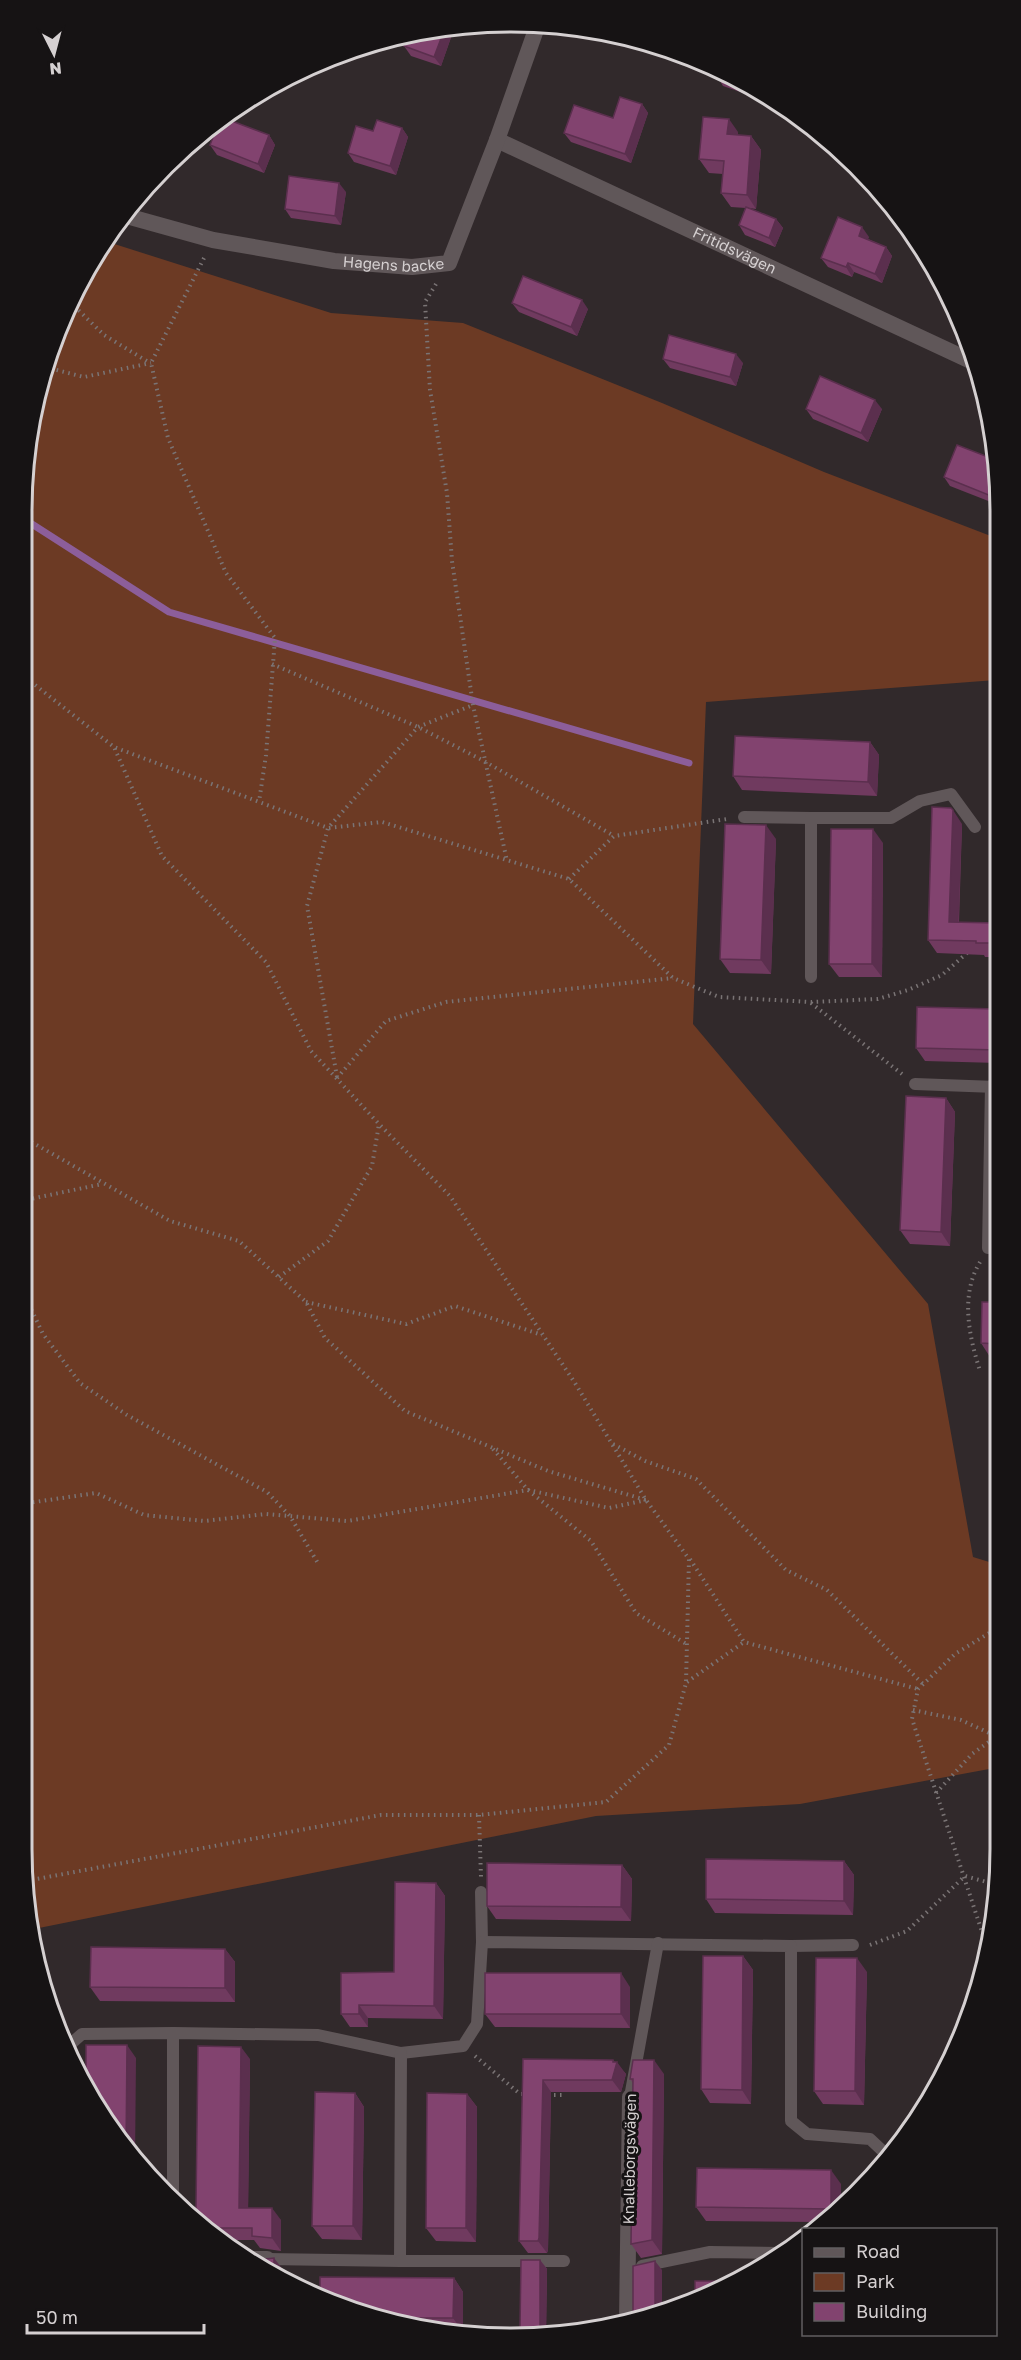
<svg xmlns="http://www.w3.org/2000/svg" width="1021" height="2360" viewBox="0 0 1021 2360" font-family="'Golos Text',sans-serif">
<style>
.green{fill:#6c3a24}
.lines{fill:none;stroke-linecap:round;stroke-linejoin:round}
.stream{stroke:#8c5e9a;stroke-width:7}
.path{stroke:#7a7475;stroke-width:4;stroke-dasharray:1.5 4.5;stroke-linecap:butt}
.service{stroke:#605759;stroke-width:12}
.minor{stroke:#605759;stroke-width:16}
.wall{fill:#703a5f}
.shaded-wall{fill:#5b2f4e}
.building{fill:#82436f;stroke:#5b2f4e;stroke-width:1.5}
.labels{text-anchor:middle;stroke-width:6;stroke-linejoin:round;paint-order:stroke}
.street-label{font-size:15px;fill:#d5d0d1;stroke:#161314}
.rim{fill:none;stroke:#d5d0d1;stroke-width:3}
</style>
<rect width="100%" height="100%" fill="#31292b"/>
<!-- green -->
<polygon class="green" points="105,241 331,313 463,323 662,403 824,472 996,538 996,680 706,702 693,1024 928,1304 973,1557 999,1565 1000,1767 800,1804 596,1816 34,1929 21,1849 21,510 47,353 87,265"/>
<g class="lines">
<!-- stream -->
<polyline class="stream" points="21,517 169,612 689,763"/>
<!-- path -->
<g class="path">
<polyline points="204,258 151,363 168,438 226,573 275,638 266,755 259,802"/>
<polyline points="436,284 425,302 430,390 447,493 452,561 473,705 507,861"/>
<polyline points="70,302 104,335 150,363"/>
<polyline points="45,367 84,377 151,363"/>
<polyline points="272,664 418,727 484,761 614,836"/>
<polyline points="21,674 114,747 328,828 382,822 569,879 673,978 719,997 811,1002 878,999 908,990 942,975 968,952"/>
<polyline points="569,879 614,836 727,819"/>
<polyline points="811,1003 902,1074"/>
<polyline points="337,1077 307,906 328,828 418,727 473,705"/>
<polyline points="337,1078 386,1021 446,1002 673,978"/>
<polyline points="21,1136 170,1221 239,1241 306,1302 325,1338 405,1411 548,1471 646,1500"/>
<polyline points="21,1201 102,1184"/>
<path d="M980,1262C960,1295 969,1336 980,1371"/>
<polyline points="279,1277 328,1241 372,1166 379,1124"/>
<polyline points="21,1288 43,1334 80,1383 127,1415 267,1492 290,1516 319,1565"/>
<polyline points="306,1302 406,1324 455,1306 542,1335"/>
<polyline points="613,1444 645,1461 696,1479 786,1570 827,1590 923,1684"/>
<polyline points="493,1449 528,1490 591,1541 636,1613 688,1645"/>
<polyline points="21,1504 96,1493 144,1515 204,1521 266,1514 347,1521 528,1490 609,1508 646,1500"/>
<polyline points="690,1559 744,1642 918,1689"/>
<polyline points="687,1682 744,1642"/>
<polyline points="913,1710 961,1720 1000,1738"/>
<polyline points="936,1793 972,1754 1000,1734"/>
<polyline points="479,1815 481,1877"/>
<polyline points="26,1881 381,1815 479,1815 606,1802 669,1745 686,1683 689,1559 646,1500 575,1383 450,1196 379,1124 311,1051 266,962 162,856 114,747"/>
<polyline points="985,1941 912,1719 918,1689 955,1654 999,1627"/>
<polyline points="870,1945 907,1931 965,1876 994,1884"/>
<polyline points="475,2056 520,2094 526,2094"/>
<polyline points="548,2095 564,2095"/>
</g>
<!-- service -->
<g class="service">
<polyline points="744,817 811,818"/>
<polyline points="811,977 811,818 891,818 920,801 951,794 975,827"/>
<polyline points="915,1084 996,1087"/>
<polyline points="988,1248 991,1086"/>
<polyline points="996,1379 999,1380"/>
<polyline points="481,1892 482,1942"/>
<polyline points="791,1946 853,1945"/>
<polyline points="173,2033 173,2198"/>
<polyline points="66,2048 82,2034 173,2033 318,2035 401,2053 463,2046 477,2024 482,1942 791,1946 791,2121 807,2134 870,2139 887,2155 887,2161"/>
<polyline points="630,2097 658,1943"/>
<polyline points="267,2259 400,2261 401,2053"/>
<polyline points="400,2261 564,2261"/>
<polyline points="642,2266 710,2252 780,2253"/>
</g>
<!-- minor -->
<g class="minor">
<path id="s1" d="M497,140L973,362"/>
<path id="s2" d="M123,215L213,240L334,261L412,267L449,263L497,140L538,24"/>
<polyline points="249,2259 267,2259"/>
<polyline points="627,2321 630,2097"/>
</g>
</g>
<!-- wall -->
<g class="wall">
<polygon points="455,26 441,66 411,56 404,46 409,34"/>
<polygon points="714,71 773,103 723,86"/>
<polygon points="642,104 648,113 631,163 571,142 564,133 613,118"/>
<polygon points="402,128 408,137 396,175 354,162 348,153 373,131"/>
<polygon points="738,132 738,135 751,136 761,150 756,209 749,208 776,219 783,228 775,247 745,235 739,225 746,208 731,207 721,193 723,174 709,173 699,159"/>
<polygon points="269,135 275,145 264,173 217,155 210,145"/>
<polygon points="346,192 341,225 291,218 285,209"/>
<polygon points="869,237 868,239 886,247 892,256 882,283 854,272 852,277 828,267 821,258"/>
<polygon points="512,303 588,309 577,336 519,312"/>
<polygon points="953,307 963,323 964,330 955,326 949,316"/>
<polygon points="663,359 743,363 736,386 670,368"/>
<polygon points="806,409 882,409 868,442 813,419"/>
<polygon points="996,460 996,504 950,486 944,477"/>
<polygon points="870,742 879,755 877,796 742,790 733,776"/>
<polygon points="962,824 959,923 997,923 997,957 985,957 984,955 937,953 928,940"/>
<polygon points="776,839 771,974 730,973 720,959"/>
<polygon points="883,843 882,977 839,977 829,964"/>
<polygon points="997,1009 998,1063 925,1061 916,1048"/>
<polygon points="946,1098 955,1112 950,1246 910,1244 900,1230"/>
<polygon points="998,1302 999,1357 990,1357 981,1343"/>
<polygon points="999,1392 999,1536 993,1527"/>
<polygon points="844,1861 854,1875 853,1915 715,1913 706,1899"/>
<polygon points="622,1865 632,1879 631,1921 496,1919 487,1906"/>
<polygon points="436,1883 445,1896 443,2019 368,2018 368,2027 350,2027 341,2014 394,1972"/>
<polygon points="225,1949 235,1962 235,2002 100,2001 90,1987"/>
<polygon points="743,1956 753,1970 751,2104 710,2103 701,2089"/>
<polygon points="867,1972 864,2105 823,2104 814,2091"/>
<polygon points="630,1987 630,2028 495,2027 485,2014"/>
<polygon points="250,2059 248,2208 281,2220 281,2251 260,2248 254,2240 225,2240 186,2208 196,2208"/>
<polygon points="523,2059 613,2060 626,2074 621,2092 551,2092 548,2250 547,2253 528,2253 519,2241"/>
<polygon points="664,2074 662,2254 641,2258 631,2244 633,2083 630,2079"/>
<polygon points="355,2093 364,2107 362,2240 322,2239 312,2226"/>
<polygon points="467,2094 477,2107 476,2242 436,2241 426,2228"/>
<polygon points="841,2184 841,2203 818,2222 706,2221 696,2207"/>
<polygon points="540,2260 547,2269 546,2335 526,2337 520,2328"/>
<polygon points="454,2278 463,2292 463,2332 438,2332 415,2330 320,2294"/>
</g>
<!-- shaded-wall -->
<g class="shaded-wall">
<polygon points="455,26 441,66 434,57 445,28"/>
<polygon points="642,104 648,113 631,163 625,154"/>
<polygon points="729,119 738,132 737,148 727,134"/>
<polygon points="402,128 408,137 396,175 390,166"/>
<polygon points="269,135 275,145 264,173 258,164"/>
<polygon points="751,136 761,150 756,209 747,195"/>
<polygon points="339,183 346,192 341,225 335,216"/>
<polygon points="776,219 783,228 775,247 769,238"/>
<polygon points="862,227 869,237 865,245 859,236"/>
<polygon points="886,247 892,256 882,283 875,274"/>
<polygon points="848,263 854,272 852,277 846,267"/>
<polygon points="582,300 588,309 577,336 571,327"/>
<polygon points="736,354 743,363 736,386 730,377"/>
<polygon points="875,400 882,409 868,442 861,433"/>
<polygon points="870,742 879,755 877,796 868,782"/>
<polygon points="953,810 962,824 958,936 949,922"/>
<polygon points="766,825 776,839 771,974 761,960"/>
<polygon points="873,829 883,843 882,977 872,964"/>
<polygon points="946,1098 955,1112 950,1246 941,1232"/>
<polygon points="844,1861 854,1875 853,1915 844,1901"/>
<polygon points="622,1865 632,1879 631,1921 621,1907"/>
<polygon points="436,1883 445,1896 443,2019 434,2006"/>
<polygon points="225,1949 235,1962 235,2002 225,1988"/>
<polygon points="743,1956 753,1970 751,2104 742,2090"/>
<polygon points="857,1958 867,1972 864,2105 855,2091"/>
<polygon points="621,1973 630,1987 630,2028 621,2014"/>
<polygon points="359,2005 368,2018 368,2027 359,2014"/>
<polygon points="127,2045 136,2058 135,2162 126,2150"/>
<polygon points="241,2047 250,2059 248,2220 239,2208"/>
<polygon points="613,2060 617,2065 617,2062 626,2074 621,2092 612,2080"/>
<polygon points="654,2060 664,2074 662,2254 652,2240"/>
<polygon points="543,2080 551,2092 548,2250 547,2253 538,2241"/>
<polygon points="355,2093 364,2107 362,2240 353,2226"/>
<polygon points="467,2094 477,2107 476,2242 466,2228"/>
<polygon points="831,2170 841,2184 841,2203 832,2210 831,2209"/>
<polygon points="272,2208 281,2220 281,2251 272,2238"/>
<polygon points="274,2258 281,2267 280,2279 274,2277"/>
<polygon points="540,2260 547,2269 546,2335 545,2336 540,2329"/>
<polygon points="655,2261 662,2270 662,2309 655,2311"/>
<polygon points="454,2278 463,2292 463,2332 453,2318"/>
</g>
<!-- building -->
<g class="building">
<polygon points="445,28 434,57 404,46 409,34"/>
<polygon points="620,97 642,104 625,154 564,133 574,105 613,118"/>
<polygon points="221,117 269,135 258,164 210,145"/>
<polygon points="703,117 729,119 727,134 751,136 747,195 721,193 724,161 699,159"/>
<polygon points="377,120 402,128 390,166 348,153 356,126 373,131"/>
<polygon points="289,176 339,183 335,216 285,209"/>
<polygon points="746,207 776,219 769,238 739,225"/>
<polygon points="838,217 862,227 859,236 886,247 875,274 848,263 846,267 821,258"/>
<polygon points="523,276 582,300 571,327 512,303"/>
<polygon points="953,307 962,322 949,316"/>
<polygon points="669,335 736,354 730,377 663,359"/>
<polygon points="820,376 875,400 861,433 806,409"/>
<polygon points="957,445 996,460 996,498 944,477"/>
<polygon points="735,736 870,742 868,782 733,776"/>
<polygon points="932,807 951,808 953,810 949,922 997,923 997,943 976,943 976,941 928,940"/>
<polygon points="725,824 766,825 761,960 720,959"/>
<polygon points="831,829 873,829 872,964 829,964"/>
<polygon points="917,1007 997,1009 998,1050 916,1048"/>
<polygon points="906,1096 946,1098 941,1232 900,1230"/>
<polygon points="982,1302 998,1302 998,1344 981,1343"/>
<polygon points="997,1392 999,1392 999,1528 993,1527"/>
<polygon points="706,1859 844,1861 844,1901 706,1899"/>
<polygon points="487,1863 622,1865 621,1907 487,1906"/>
<polygon points="395,1882 436,1883 434,2006 359,2005 359,2014 341,2014 341,1973 394,1972"/>
<polygon points="91,1947 225,1949 225,1988 90,1987"/>
<polygon points="703,1956 743,1956 742,2090 701,2089"/>
<polygon points="816,1958 857,1958 855,2091 814,2091"/>
<rect x="485" y="1973" width="136" height="41"/>
<polygon points="86,2045 127,2045 126,2150 86,2092"/>
<polygon points="198,2046 241,2047 239,2208 272,2208 272,2238 252,2236 252,2228 210,2228 186,2208 196,2208"/>
<polygon points="523,2059 613,2060 613,2062 617,2062 612,2080 543,2080 539,2238 538,2241 519,2241"/>
<polygon points="633,2060 654,2060 652,2240 631,2244 633,2079 630,2079"/>
<polygon points="315,2092 355,2093 353,2226 312,2226"/>
<polygon points="427,2093 467,2094 466,2228 426,2228"/>
<polygon points="697,2168 831,2170 831,2209 696,2207"/>
<polygon points="274,2258 274,2277 266,2274 254,2263 254,2260"/>
<polygon points="521,2260 540,2260 540,2329 520,2328"/>
<polygon points="655,2261 655,2311 633,2319 633,2266"/>
<polygon points="320,2277 454,2278 453,2318 384,2318 320,2294"/>
<polygon points="695,2281 735,2281 695,2296"/>
</g>
<g class="labels">
<!-- street labels -->
<g class="street-label">
<text dy="5" stroke="none"><textPath href="#s1" startOffset="262">Fritidsvägen</textPath></text>
<text dy="5" stroke="none"><textPath href="#s2" startOffset="276">Hagens backe</textPath></text>
<text transform="translate(630 2159) rotate(-89)" y="5">Knalleborgsvägen</text>
</g>
</g>
<!-- crop -->
<path d="M0 0H1021V2360H0ZM511 32H511A479 479 0 0 1 990 511V1849A479 479 0 0 1 511 2328H511A479 479 0 0 1 32 1849V511A479 479 0 0 1 511 32Z" fill="#161314" fill-rule="evenodd"/>
<path class="rim" d="M511 32H511A479 479 0 0 1 990 511V1849A479 479 0 0 1 511 2328H511A479 479 0 0 1 32 1849V511A479 479 0 0 1 511 32Z"/>
<!-- legend -->
<rect x="802" y="2228" width="195" height="108" fill="#161314" stroke="#625f60" stroke-width="1.5"/>
<rect x="814" y="2248" width="30" height="9" fill="#605759" stroke="#625f60" stroke-width="1.5"/>
<text x="856" y="2258" font-size="18" fill="#d5d0d1">Road</text>
<rect x="814" y="2273" width="30" height="18" fill="#6c3a24" stroke="#625f60" stroke-width="1.5"/>
<text x="856" y="2288" font-size="18" fill="#d5d0d1">Park</text>
<rect x="814" y="2303" width="30" height="18" fill="#82436f" stroke="#625f60" stroke-width="1.5"/>
<text x="856" y="2318" font-size="18" fill="#d5d0d1">Building</text>
<!-- north arrow -->
<g transform="translate(54 54) rotate(174)" stroke="#161314" stroke-width="4.5" paint-order="stroke">
<path d="M0-4.5L10 22L0 15L-10 22Z" fill="#d5d0d1"/>
<text y="-9" font-size="16" font-weight="bold" text-anchor="middle" fill="#d5d0d1">N</text>
</g>
<!-- scale -->
<path d="M27 2324v9h177v-9" fill="none" stroke="#d5d0d1" stroke-width="3"/>
<text x="36" y="2324" font-size="18" fill="#d5d0d1" stroke="#161314" stroke-width="4.5" paint-order="stroke">50 m</text>
</svg>
